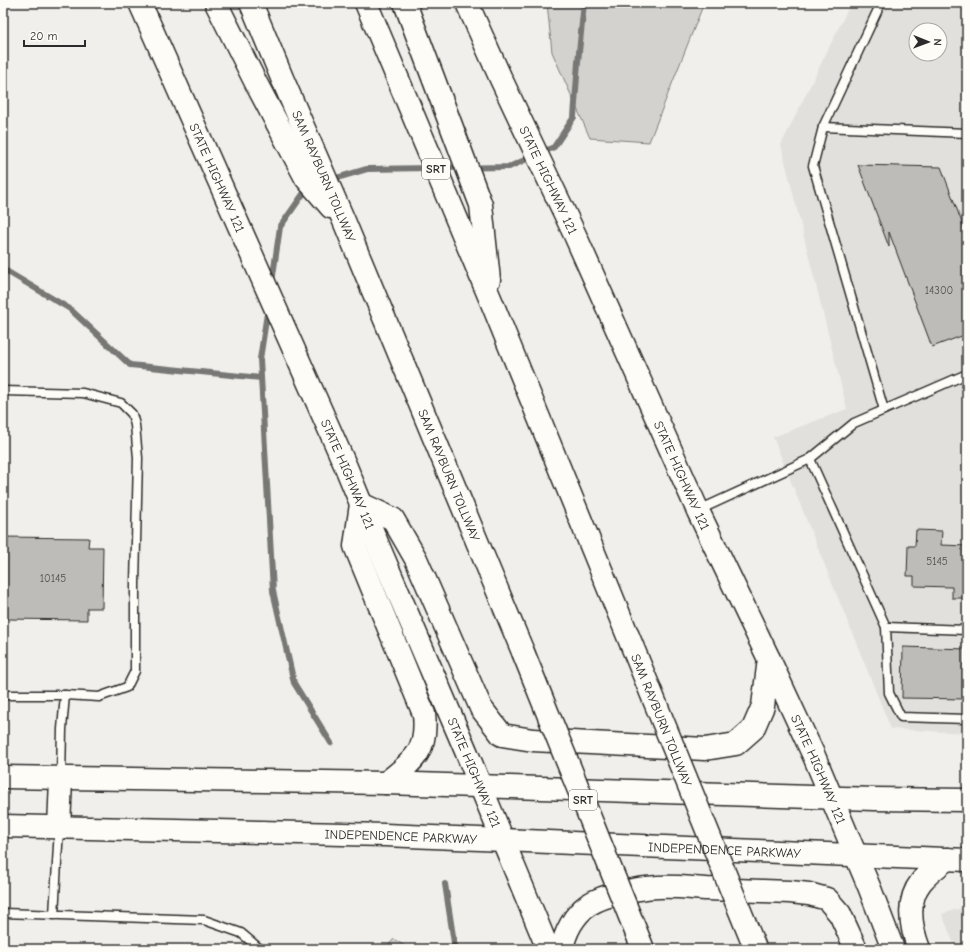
<svg xmlns="http://www.w3.org/2000/svg" width="970" height="952" viewBox="0 0 970 952" font-family="'Comic Neue',sans-serif">
<style>
.built{fill:#e1e0dc;fill-rule:evenodd}
.green{fill:#d3d2cf;stroke:#7f7e7d}
.lines{fill:none;stroke-linecap:round;stroke-linejoin:round}
.stream{stroke:#777775;stroke-width:6}
.building{fill:#bdbcb8;stroke:#2b2b2b}
.service-casing{stroke:#2b2b2b;stroke-width:11}
.secondary-casing{stroke:#2b2b2b;stroke-width:25}
.motorway-casing{stroke:#2b2b2b;stroke-width:25}
.service{stroke:#fdfcf7;stroke-width:8}
.secondary{stroke:#fdfcf7;stroke-width:22}
.motorway{stroke:#fdfcf7;stroke-width:22}
.motorway-bridge-casing{stroke:#2b2b2b;stroke-width:25;stroke-linecap:butt}
.motorway-bridge{stroke:#fdfcf7;stroke-width:22}
.labels{text-anchor:middle;stroke-width:4;stroke-linejoin:round;paint-order:stroke}
.number-label{font-size:11px;fill:#504f4e}
.shield{fill:#fdfcf7;stroke:#6a6a68;stroke-width:1}
.shield-label{font-size:12px;font-weight:bold;fill:#2b2b2b}
.street-label{font-size:13px;fill:#2b2b2b;stroke:#fdfcf7}
</style>
<rect width="100%" height="100%" fill="#f0efeb"/>
<filter id="ink" filterUnits="userSpaceOnUse"><feTurbulence type="fractalNoise" baseFrequency=".025" numOctaves="2"/><feDisplacementMap in="SourceGraphic" scale="8" xChannelSelector="R" yChannelSelector="G"/><feConvolveMatrix kernelMatrix="1 2 1 2 8 2 1 2 1" color-interpolation-filters="sRGB"/></filter>
<g filter="url(#ink)">
<!-- built -->
<g class="built">
<path d="M851,3H967V733L891,729L773,437L847,409L781,145ZM916,30H940V54H916Z"/>
<polygon points="967,906 967,949 956,949 942,914"/>
</g>
<!-- green -->
<g class="green">
<polygon points="547,3 704,3 649,142 590,138 552,52"/>
<polygon points="394,939 409,949 385,949"/>
</g>
<g class="lines">
<!-- stream -->
<g class="stream">
<polyline points="440,168 509,167 554,147 574,117 578,62 584,3"/>
<polyline points="330,180 367,169 431,168"/>
<polyline points="3,269 70,309 130,365 261,378"/>
<polyline points="272,282 280,227 308,187"/>
<polyline points="268,307 260,359 273,591 294,683 331,743"/>
<polyline points="445,884 455,949"/>
</g>
</g>
<!-- building -->
<g class="building">
<polygon points="858,165 941,167 967,236 967,334 932,347 889,232 889,247"/>
<polygon points="916,530 942,531 941,545 967,546 967,598 952,598 952,587 914,586 914,576 907,576 908,546 915,546"/>
<polygon points="3,537 89,538 88,547 103,547 102,608 87,608 87,620 3,619"/>
<polygon points="903,647 967,649 967,699 902,698"/>
</g>
<g class="lines">
<defs>
<g id="service">
<polyline points="881,3 823,127 813,166 884,410"/>
<polyline points="823,127 967,133"/>
<polyline points="3,391 83,393 121,403 132,414 135,425 138,458 135,584 135,671 127,687 99,697 65,695"/>
<polyline points="810,459 886,627 889,693 901,717 967,719"/>
<polyline points="699,510 810,459 854,423 967,374"/>
<polyline points="886,627 967,630"/>
<polyline points="3,695 65,695 62,729 61,777"/>
<polyline points="3,913 204,920 241,933 260,949"/>
<polyline points="54,915 59,828"/>
</g>
<g id="secondary">
<path id="s1" d="M140,3L346,467L380,550L466,751L548,949"/>
<path id="s2" d="M467,3L501,79L575,235L698,511L769,659L814,756L870,889L893,949"/>
<polyline points="361,504 393,519 416,559 481,708 502,735 533,740 705,749 736,744 753,729 763,706 769,659"/>
<path d="M361,504L355,546L424,714C428,752 413,761 386,783"/>
<polyline points="3,777 386,783 874,799 967,800"/>
<path id="s3" d="M3,826L385,835L967,860"/>
<polyline points="59,828 61,779"/>
<path d="M562,949C565,932 574,915 588,905C605,894 638,888 658,887C674,886 691,888 707,889C735,890 762,891 790,892L809,894L827,899L840,914L856,949"/>
<path d="M919,949C911,928 906,901 921,882C928,873 938,866 947,859"/>
</g>
<g id="motorway">
<polyline points="216,3 257,85 306,178 331,207"/>
<path id="s4" d="M251,3L282,78L344,221L523,652"/>
<polyline points="366,3 492,303 648,685"/>
<polyline points="405,3 481,205 489,280"/>
</g>
</defs>
<!-- service casing -->
<use href="#service" class="service-casing"/>
<!-- secondary casing -->
<use href="#secondary" class="secondary-casing"/>
<!-- motorway casing -->
<use href="#motorway" class="motorway-casing"/>
<!-- service -->
<use href="#service" class="service"/>
<!-- secondary -->
<use href="#secondary" class="secondary"/>
<!-- motorway -->
<use href="#motorway" class="motorway"/>
<defs>
<g id="motorway-bridge">
<polyline points="523,652 643,949"/>
<polyline points="648,685 755,948"/>
</g>
</defs>
<!-- motorway-bridge casing -->
<use href="#motorway-bridge" class="motorway-bridge-casing"/>
<!-- motorway-bridge -->
<use href="#motorway-bridge" class="motorway-bridge"/>
</g>
</g>
<g class="labels">
<!-- number labels -->
<g class="number-label">
<text x="939" y="294">14300</text>
<text x="937" y="565">5145</text>
<text x="53" y="582">10145</text>
</g>
<!-- shield labels -->
<g class="shield">
<rect x="422" y="159" width="28" height="20" rx="3"/>
<rect x="569" y="790" width="28" height="20" rx="3"/>
</g>
<g class="shield-label">
<text x="436" y="173">SRT</text>
<text x="583" y="804">SRT</text>
</g>
<!-- street labels -->
<g class="street-label">
<text dy="5" stroke="none"><textPath href="#s4" startOffset="188">SAM RAYBURN TOLLWAY</textPath></text>
<text dy="5" stroke="none"><textPath href="#s1" startOffset="191">STATE HIGHWAY 121</textPath></text>
<text dy="5" stroke="none"><textPath href="#s2" startOffset="195">STATE HIGHWAY 121</textPath></text>
<text dy="5" stroke="none"><textPath href="#s1" startOffset="515">STATE HIGHWAY 121</textPath></text>
<text dy="5" stroke="none"><textPath href="#s4" startOffset="512">SAM RAYBURN TOLLWAY</textPath></text>
<text dy="5" stroke="none"><textPath href="#s2" startOffset="519">STATE HIGHWAY 121</textPath></text>
<text transform="translate(662 720) rotate(68)" y="5">SAM RAYBURN TOLLWAY</text>
<text dy="5" stroke="none"><textPath href="#s2" startOffset="843">STATE HIGHWAY 121</textPath></text>
<text dy="5" stroke="none"><textPath href="#s1" startOffset="839">STATE HIGHWAY 121</textPath></text>
<text dy="5" stroke="none"><textPath href="#s3" startOffset="398">INDEPENDENCE PARKWAY</textPath></text>
<text dy="5" stroke="none"><textPath href="#s3" startOffset="722">INDEPENDENCE PARKWAY</textPath></text>
</g>
</g>
<!-- margin -->
<rect width="970" height="952" fill="none" stroke="#fdfcf7" stroke-width="16"/>
<rect x="8" y="8" width="954" height="936" fill="none" stroke="#2b2b2b" stroke-width="1.5" filter="url(#ink)"/>
<!-- north arrow -->
<g transform="translate(928 42) rotate(91)"><circle r="19" fill="#fdfcf7" stroke="#a9a8a5"/>
<path d="M0-3L7 15L0 10L-7 15Z" fill="#2b2b2b"/>
<text y="-6" font-size="11" font-weight="bold" text-anchor="middle" fill="#2b2b2b">N</text>
</g>
<!-- scale -->
<path d="M24 40v6h61v-6" fill="none" stroke="#2b2b2b" stroke-width="2"/>
<text x="30" y="40" font-size="12" fill="#2b2b2b" stroke="#fdfcf7" stroke-width="3" paint-order="stroke">20 m</text>
</svg>
